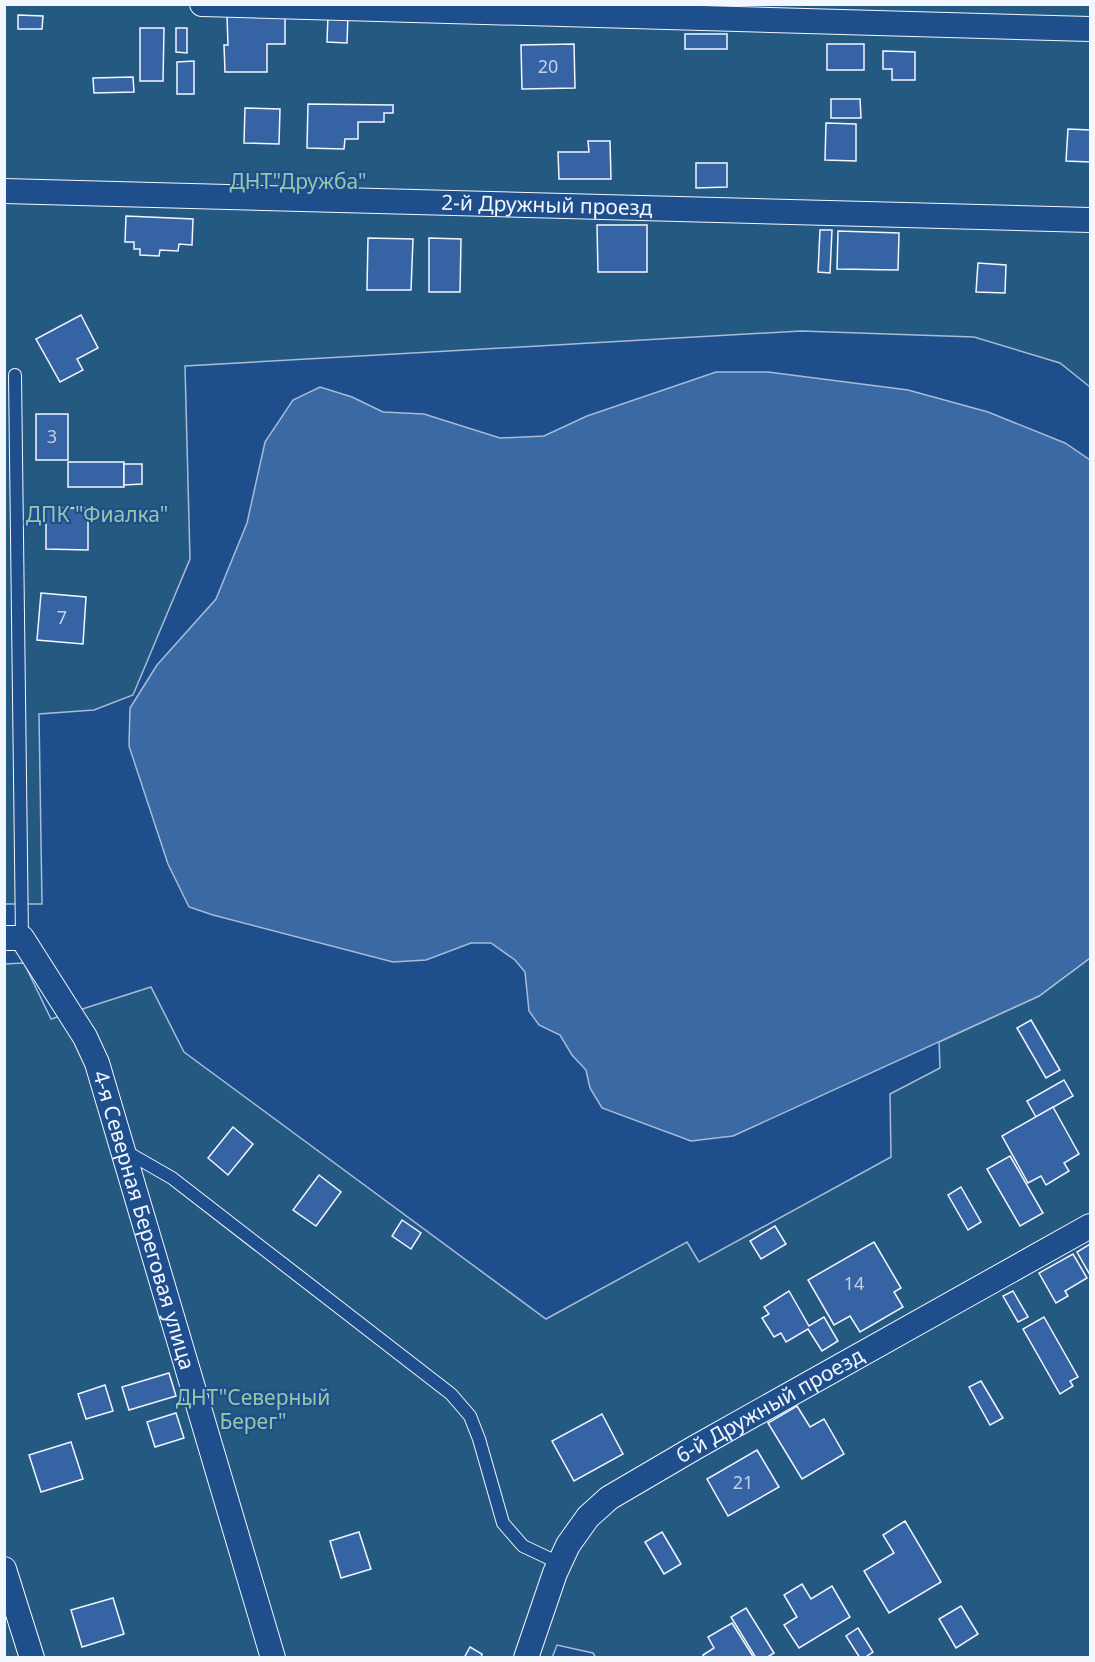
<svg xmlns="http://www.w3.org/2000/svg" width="1095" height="1662" viewBox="0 0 1095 1662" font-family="'Noto Sans',sans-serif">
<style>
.green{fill:#245a82;stroke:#a8bbd7;stroke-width:1.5}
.water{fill:#3b69a3;stroke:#a8bbd7;stroke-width:1.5}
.building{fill:#3563a3;stroke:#f2f6ff;stroke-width:1.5}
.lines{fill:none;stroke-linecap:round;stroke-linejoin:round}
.service-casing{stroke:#f2f6ff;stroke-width:14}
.minor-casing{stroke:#f2f6ff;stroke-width:26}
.service{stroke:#1f4e8c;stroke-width:12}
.minor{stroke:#1f4e8c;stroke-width:24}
.labels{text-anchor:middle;stroke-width:4.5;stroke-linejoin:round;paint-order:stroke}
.number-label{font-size:18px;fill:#c3d1e8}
.park-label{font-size:21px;fill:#97c8a6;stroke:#1f4e8c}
.street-label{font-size:21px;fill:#f2f6ff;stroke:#1f4e8c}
</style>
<rect width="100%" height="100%" fill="#1f4e8c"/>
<!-- green -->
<g class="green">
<polygon points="4,5 1090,5 1090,387 1060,363 974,337 801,331 185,366 190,559 133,695 94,710 39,714 42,904 5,904"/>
<polygon points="1090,958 1090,1657 596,1658 593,1653 557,1645 552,1658 5,1657 4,964 24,963 51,1019 151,987 184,1052 546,1319 687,1242 699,1262 891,1157 890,1094 940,1068 939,1042 1039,996"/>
</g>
<!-- water -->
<polygon class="water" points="716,372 768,372 908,390 988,412 1065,443 1090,460 1090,958 1039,996 733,1136 691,1141 602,1108 590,1088 586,1070 572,1055 560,1035 539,1025 529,1011 525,972 515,960 491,943 471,943 426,960 393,962 213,915 189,907 168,864 129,746 130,708 157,665 216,599 247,523 265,442 293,400 320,387 352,397 383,412 424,414 500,438 544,436 587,416"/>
<!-- building -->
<g class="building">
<polygon points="18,15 43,16 42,29 18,29"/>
<polygon points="328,15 348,15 347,43 327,42"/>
<polygon points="227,16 285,16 285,44 267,44 267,72 225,72 224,45 228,45"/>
<polygon points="140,28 164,28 163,81 140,81"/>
<polygon points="176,28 187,28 187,53 176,52"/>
<rect x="685" y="34" width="42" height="15"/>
<polygon points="574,44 575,88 522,89 521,45"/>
<rect x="827" y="44" width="37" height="26"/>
<polygon points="883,51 915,52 915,80 892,80 892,69 883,69"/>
<polygon points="194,61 194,94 177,94 177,62"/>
<polygon points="133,77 134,92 94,93 93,78"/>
<polygon points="831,99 860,99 861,118 831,118"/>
<polygon points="308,104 393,105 393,113 384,113 384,122 358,122 358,139 345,139 344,149 307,148"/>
<polygon points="245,108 280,109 279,144 244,143"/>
<polygon points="826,123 856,124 856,161 825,160"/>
<polygon points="1068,129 1090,130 1090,162 1066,161"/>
<polygon points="588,141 610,141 611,179 559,179 558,152 589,152"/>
<polygon points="696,163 727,163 727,187 696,188"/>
<polygon points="126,216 193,219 192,245 179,244 178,251 160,250 159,256 140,255 140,249 134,249 134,242 125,242"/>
<polygon points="597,225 647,225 647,272 598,272"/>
<polygon points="820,230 832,230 830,273 818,272"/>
<polygon points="838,231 899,233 898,270 837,269"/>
<polygon points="368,238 413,239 411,290 367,290"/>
<polygon points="429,238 461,239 460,292 429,292"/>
<polygon points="978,263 1006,265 1005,293 976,292"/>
<polygon points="81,315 98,348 77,359 83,370 60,382 36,339"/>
<rect x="36" y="414" width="32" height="46"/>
<rect x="68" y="462" width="56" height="25"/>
<polygon points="124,464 142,464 142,484 124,485"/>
<polygon points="46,508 88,508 88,550 46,549"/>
<polygon points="41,593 86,597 83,644 37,640"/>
<polygon points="1031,1020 1060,1070 1046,1078 1017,1028"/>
<polygon points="1064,1080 1073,1096 1036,1117 1027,1101"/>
<polygon points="1053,1107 1079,1154 1064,1163 1069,1171 1046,1185 1041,1176 1028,1183 1002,1136"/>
<polygon points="233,1127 253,1144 228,1175 208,1158"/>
<polygon points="1010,1156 1043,1213 1020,1226 987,1169"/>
<polygon points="319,1175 341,1192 316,1226 293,1210"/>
<polygon points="961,1187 981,1222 968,1230 948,1195"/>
<polygon points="402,1220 421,1233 411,1249 392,1236"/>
<polygon points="775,1226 786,1244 761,1259 750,1241"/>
<polygon points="874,1242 901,1288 894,1292 903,1307 860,1332 850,1316 834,1325 808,1280"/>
<polygon points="1090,1244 1090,1275 1077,1252"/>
<polygon points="1073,1254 1087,1278 1065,1291 1068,1296 1056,1303 1039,1273"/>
<polygon points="789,1291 809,1326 824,1317 838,1341 822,1351 808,1329 786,1342 781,1333 774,1337 762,1318 769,1314 764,1307"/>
<polygon points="1013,1291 1028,1317 1018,1322 1003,1296"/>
<polygon points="1044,1317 1078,1377 1070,1381 1073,1386 1060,1394 1023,1329"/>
<polygon points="169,1373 176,1396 129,1410 122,1387"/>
<polygon points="981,1381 1003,1418 990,1425 969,1387"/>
<polygon points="105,1385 113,1411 86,1419 78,1394"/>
<polygon points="797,1406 810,1427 824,1419 844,1454 802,1479 768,1423"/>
<polygon points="176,1413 184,1438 155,1447 147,1422"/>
<polygon points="602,1414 623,1454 574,1481 552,1441"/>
<polygon points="71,1442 83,1479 41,1492 29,1455"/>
<polygon points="757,1450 779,1487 728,1516 707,1479"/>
<polygon points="905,1521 941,1582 889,1613 864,1571 894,1553 883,1535"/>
<polygon points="359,1532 371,1569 341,1578 330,1541"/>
<polygon points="662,1532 681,1564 664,1574 645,1542"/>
<polygon points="802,1584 811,1599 832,1586 850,1617 799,1648 784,1625 797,1617 784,1595"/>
<polygon points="113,1598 124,1634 82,1647 71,1610"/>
<polygon points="961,1606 978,1634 956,1648 939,1619"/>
<polygon points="746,1608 774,1653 766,1658 756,1658 731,1617"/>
<polygon points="732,1623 754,1658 705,1658 703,1655 714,1648 708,1637"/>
<polygon points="858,1628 873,1652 864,1658 860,1658 846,1636"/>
<polygon points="470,1647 482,1654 481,1658 464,1658"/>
</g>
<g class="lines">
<defs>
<g id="service">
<polyline points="15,375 22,938"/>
<polyline points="125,1151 172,1178 451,1394 470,1416 479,1439 503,1523 523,1546 559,1563"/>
</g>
<g id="minor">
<polyline points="202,4 1090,29"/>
<path id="s1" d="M4,191L1090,220"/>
<path id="s2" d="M4,938H22L85,1037L97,1063L273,1658"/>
<polyline points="4,1569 32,1658"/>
<path id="s3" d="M526,1658L555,1573L568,1545L588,1517L609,1498L696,1447L1090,1226"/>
</g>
</defs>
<!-- service casing -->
<use href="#service" class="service-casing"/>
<!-- minor casing -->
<use href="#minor" class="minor-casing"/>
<!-- service -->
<use href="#service" class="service"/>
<!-- minor -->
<use href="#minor" class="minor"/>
</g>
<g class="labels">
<!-- number labels -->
<g class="number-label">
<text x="548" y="73">20</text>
<text x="52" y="443">3</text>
<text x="62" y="624">7</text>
<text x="854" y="1290">14</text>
<text x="743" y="1489">21</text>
</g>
<!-- park labels -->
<g class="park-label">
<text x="298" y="189">ДНТ"Дружба"</text>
<text x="97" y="522">ДПК "Фиалка"</text>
<text x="253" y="1405">ДНТ"Северный<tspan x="253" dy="24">Берег"</tspan></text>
</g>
<!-- street labels -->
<g class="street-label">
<text dy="7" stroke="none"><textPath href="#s1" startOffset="543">2-й Дружный проезд</textPath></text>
<text dy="7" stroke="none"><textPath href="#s2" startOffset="328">4-я Северная Береговая улица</textPath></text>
<text dy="7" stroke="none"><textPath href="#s3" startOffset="369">6-й Дружный проезд</textPath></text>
</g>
</g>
<!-- border -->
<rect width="1095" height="1662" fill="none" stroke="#f2f6ff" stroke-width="12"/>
</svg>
